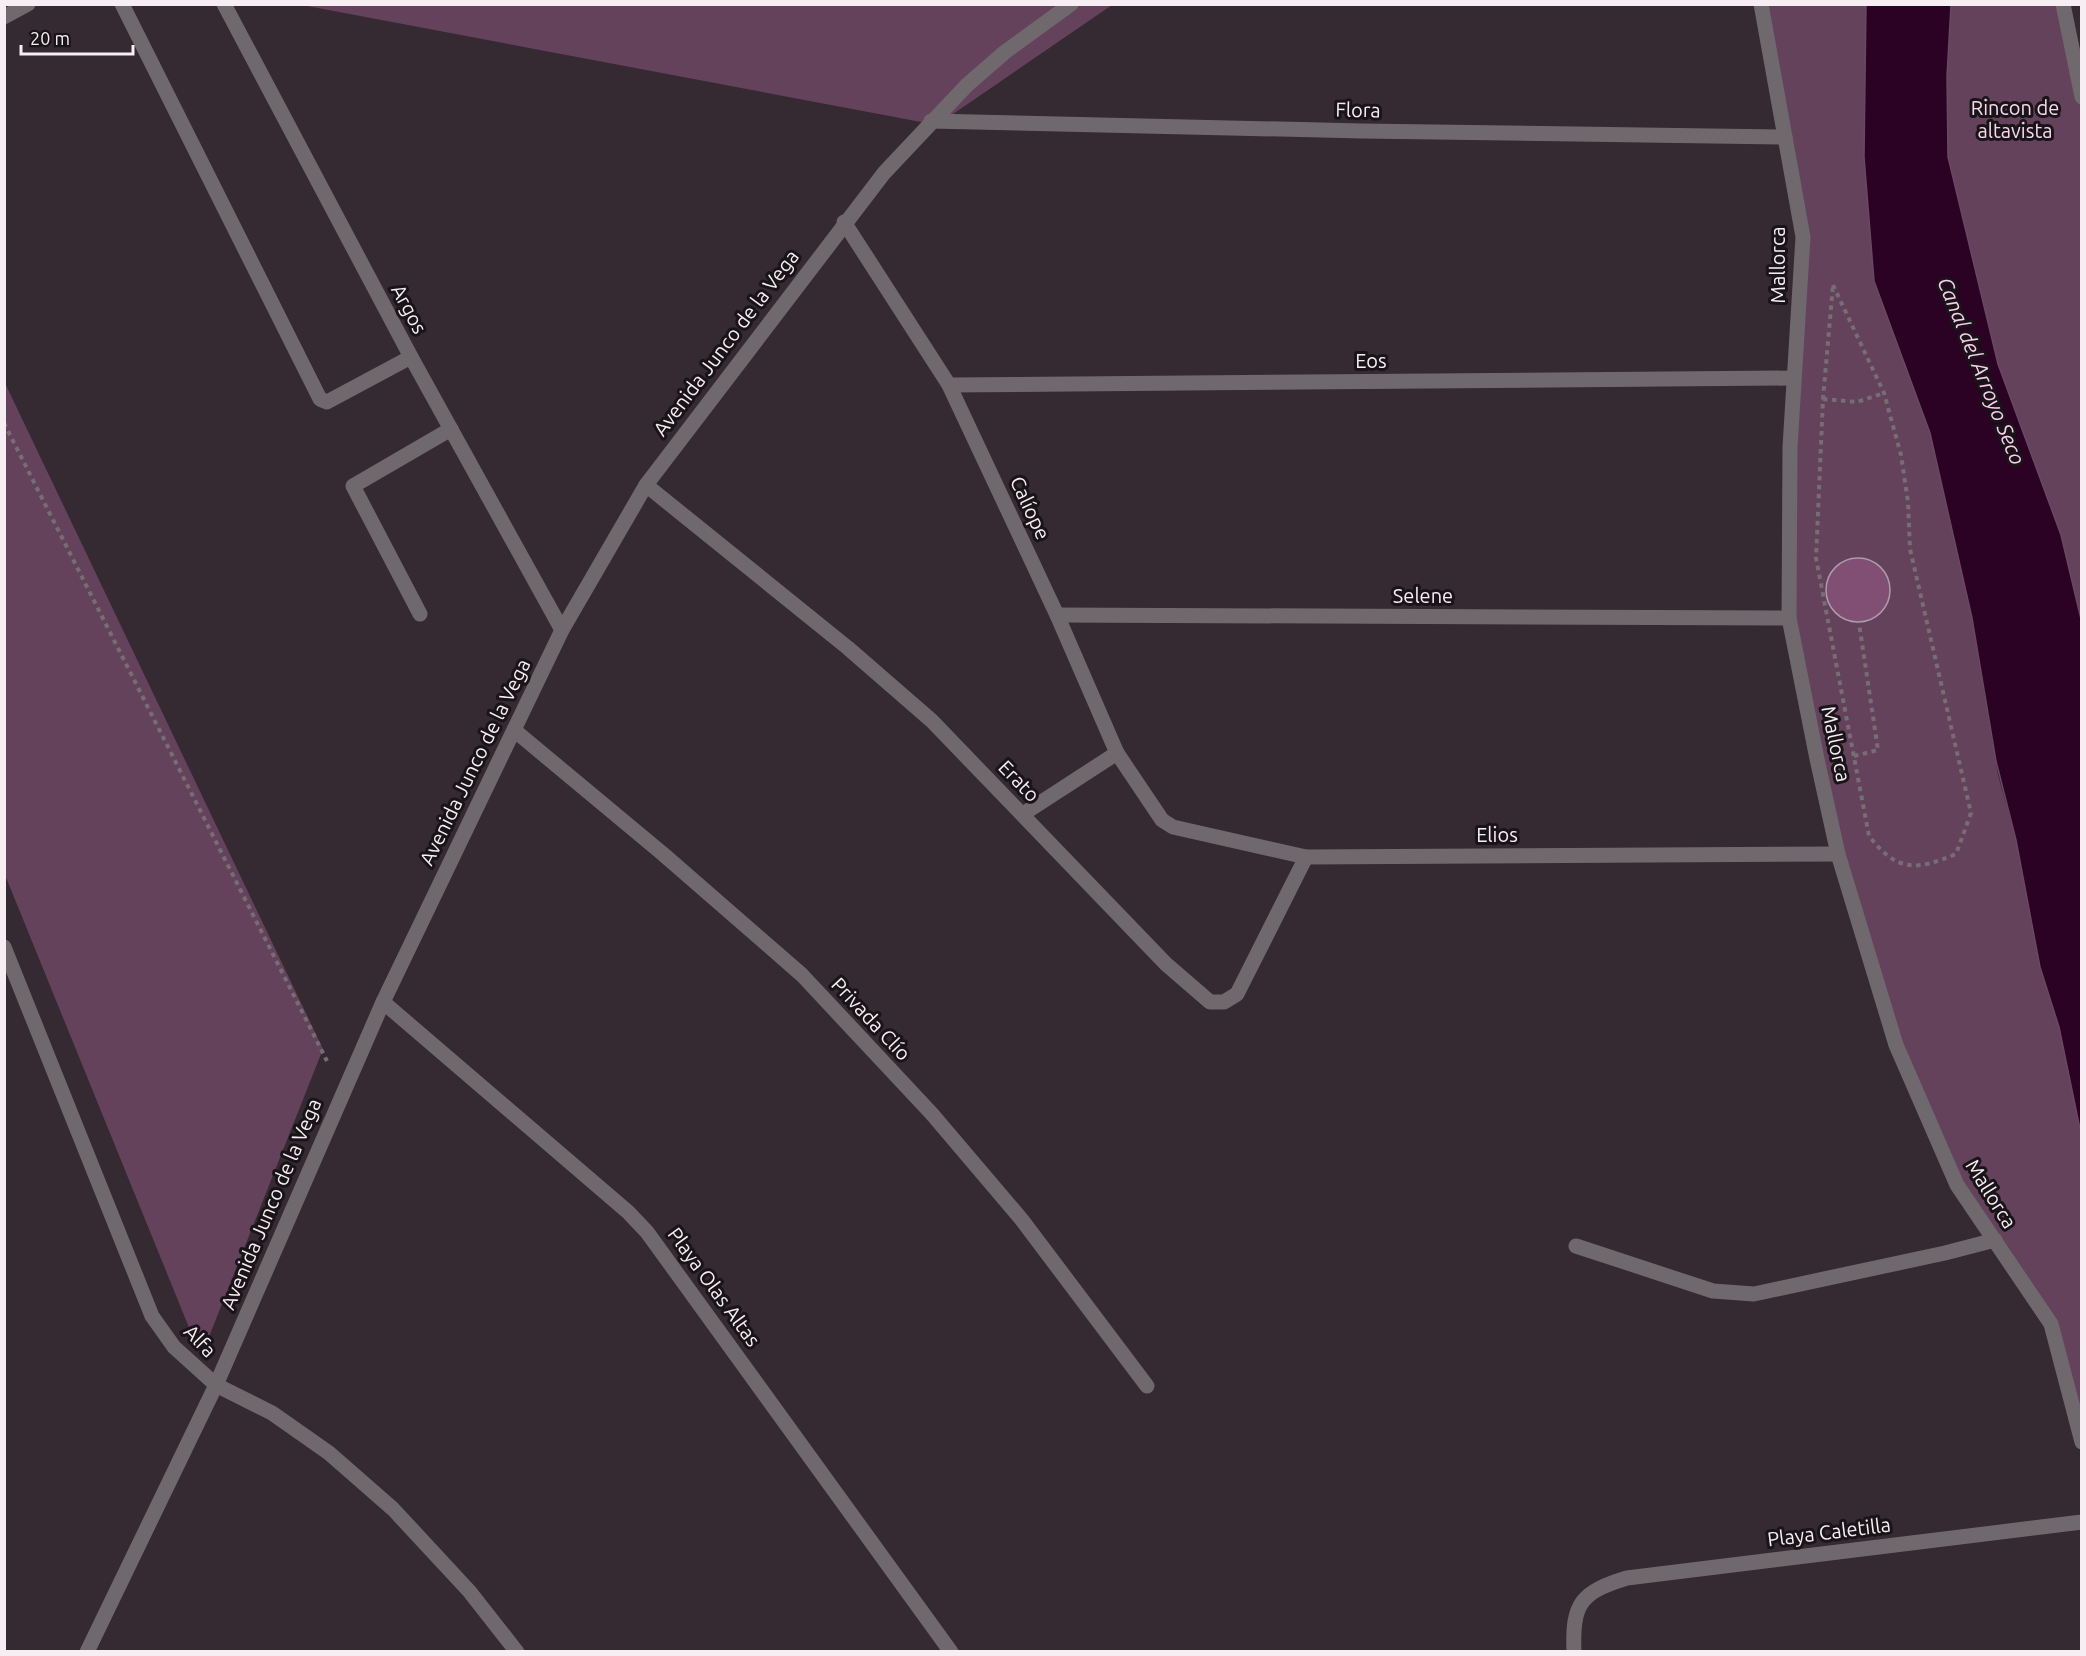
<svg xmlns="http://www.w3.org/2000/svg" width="2086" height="1656" viewBox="0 0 2086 1656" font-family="Ubuntu,sans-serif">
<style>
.green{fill:#65425c}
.water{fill:#2b0124;stroke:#684862;stroke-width:1.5}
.building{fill:#814e74;stroke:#ab9da7;stroke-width:1.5}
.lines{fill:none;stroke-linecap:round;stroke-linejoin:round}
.path{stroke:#776d74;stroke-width:4;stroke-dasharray:4.5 4.5;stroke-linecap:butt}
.service{stroke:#6f696d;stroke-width:15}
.minor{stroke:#6f696d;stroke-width:15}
.tertiary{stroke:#6f696d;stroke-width:15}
.labels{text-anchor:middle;stroke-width:6;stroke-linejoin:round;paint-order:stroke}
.park-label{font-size:20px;fill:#f8d8ef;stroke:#191418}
.street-label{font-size:20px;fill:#f6eef3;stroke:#191418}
.water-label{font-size:21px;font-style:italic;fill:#fdcdef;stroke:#191418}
</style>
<rect width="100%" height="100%" fill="#352932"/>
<!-- green -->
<g class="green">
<polygon points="302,5 1112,5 937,125"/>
<polygon points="1761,5 1866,5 1864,157 1874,281 1930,433 1972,618 1998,775 2016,840 2040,967 2059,1027 2081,1134 2081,1438 2035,1299 1995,1240 1929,1122 1838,854 1789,618 1803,237"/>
<polygon points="1951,5 2061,5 2082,111 2081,619 2061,535 1998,364 1948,157 1947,76"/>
<polygon points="4,381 323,1049 201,1357 5,875"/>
</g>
<!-- water -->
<polygon class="water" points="1866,5 1951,5 1947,76 1948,157 1998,364 2061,535 2081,619 2081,1134 2059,1027 2040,967 2016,840 1996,761 1972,618 1930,433 1874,281 1864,157"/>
<!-- building -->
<circle class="building" cx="1858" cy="590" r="32"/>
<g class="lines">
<!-- path -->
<g class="path">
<path d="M1833,285L1884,393L1901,455L1908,502L1910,549L1971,813L1956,854C1916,871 1897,872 1869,836L1816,558L1823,399Z"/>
<polyline points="1823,399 1857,402 1884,393"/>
<polyline points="4,423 327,1061"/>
<polyline points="1854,756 1878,750 1859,623"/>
</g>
<!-- service -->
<g class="service">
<polyline points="122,4 320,399 327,402 411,357"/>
<polyline points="4,17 28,4"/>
<polyline points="420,614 353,486 451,429"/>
</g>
<!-- minor -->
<g class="minor">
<polyline points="224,4 411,357 562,630"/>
<polyline points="1761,4 1803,237 1790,447 1789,618 1817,759 1838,854 1896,1045 1957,1185 2051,1324 2082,1442"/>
<polyline points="2063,4 2082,97"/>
<polyline points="931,121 1362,131 1785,137"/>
<polyline points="844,222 949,385 1057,615 1117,753 1162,820 1173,827 1306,857 1838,854"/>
<polyline points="949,385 1794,378"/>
<polyline points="646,485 848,648 932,721 1166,964 1210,1002 1224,1002 1237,994 1306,857"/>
<polyline points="1057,615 1789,618"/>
<polyline points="514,730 663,854 802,975 932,1114 1022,1220 1147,1386"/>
<polyline points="1023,814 1117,753"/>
<polyline points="4,947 152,1316 174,1347 216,1385 272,1413 329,1453 393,1509 470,1592 517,1652"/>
<polyline points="383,1002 628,1212 647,1232 951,1652"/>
<polyline points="1576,1246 1713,1291 1754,1294 1945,1253 1995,1240"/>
<path d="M1574,1652C1572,1603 1581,1592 1627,1578L2082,1522"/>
</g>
<!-- tertiary -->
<polyline class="tertiary" points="87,1652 216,1385 383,1002 562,630 646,485 884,173 967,85 1005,52 1071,4"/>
</g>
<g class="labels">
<!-- park labels -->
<g class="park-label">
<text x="2015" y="115">Rincon de<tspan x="2015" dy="23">altavista</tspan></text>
</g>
<!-- street labels -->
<g class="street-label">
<text transform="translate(1358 110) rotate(1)" y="7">Flora</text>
<text transform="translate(1778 265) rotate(-90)" y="7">Mallorca</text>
<text transform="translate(409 309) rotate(62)" y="7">Argos</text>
<text transform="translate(726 343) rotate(-53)" y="7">Avenida Junco de la Vega</text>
<text x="1371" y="368">Eos</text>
<text transform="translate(1030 508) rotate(65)" y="7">Calíope</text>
<text x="1423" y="603">Selene</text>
<text transform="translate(1836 744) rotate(78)" y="7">Mallorca</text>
<text transform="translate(475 762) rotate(-64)" y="7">Avenida Junco de la Vega</text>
<text transform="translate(1019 781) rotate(46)" y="7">Erato</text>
<text x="1497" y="842">Elios</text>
<text transform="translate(871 1019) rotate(47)" y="7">Privada Clío</text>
<text transform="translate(1991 1194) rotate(58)" y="7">Mallorca</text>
<text transform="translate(271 1204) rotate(-67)" y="7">Avenida Junco de la Vega</text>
<text transform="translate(714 1287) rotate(54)" y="7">Playa Olas Altas</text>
<text transform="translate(200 1341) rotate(46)" y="7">Alfa</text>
<text transform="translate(1829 1532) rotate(-7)" y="7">Playa Caletilla</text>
</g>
<!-- water labels -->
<g class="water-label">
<text transform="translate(1981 371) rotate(68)" y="7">Canal del Arroyo Seco</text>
</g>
</g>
<!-- border -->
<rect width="2086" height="1656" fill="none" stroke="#f6eef3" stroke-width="12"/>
<!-- scale -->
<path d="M21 45v9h112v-9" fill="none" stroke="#f6eef3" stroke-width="3"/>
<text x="30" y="45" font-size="18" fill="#f6eef3" stroke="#191418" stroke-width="4.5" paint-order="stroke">20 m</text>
</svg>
